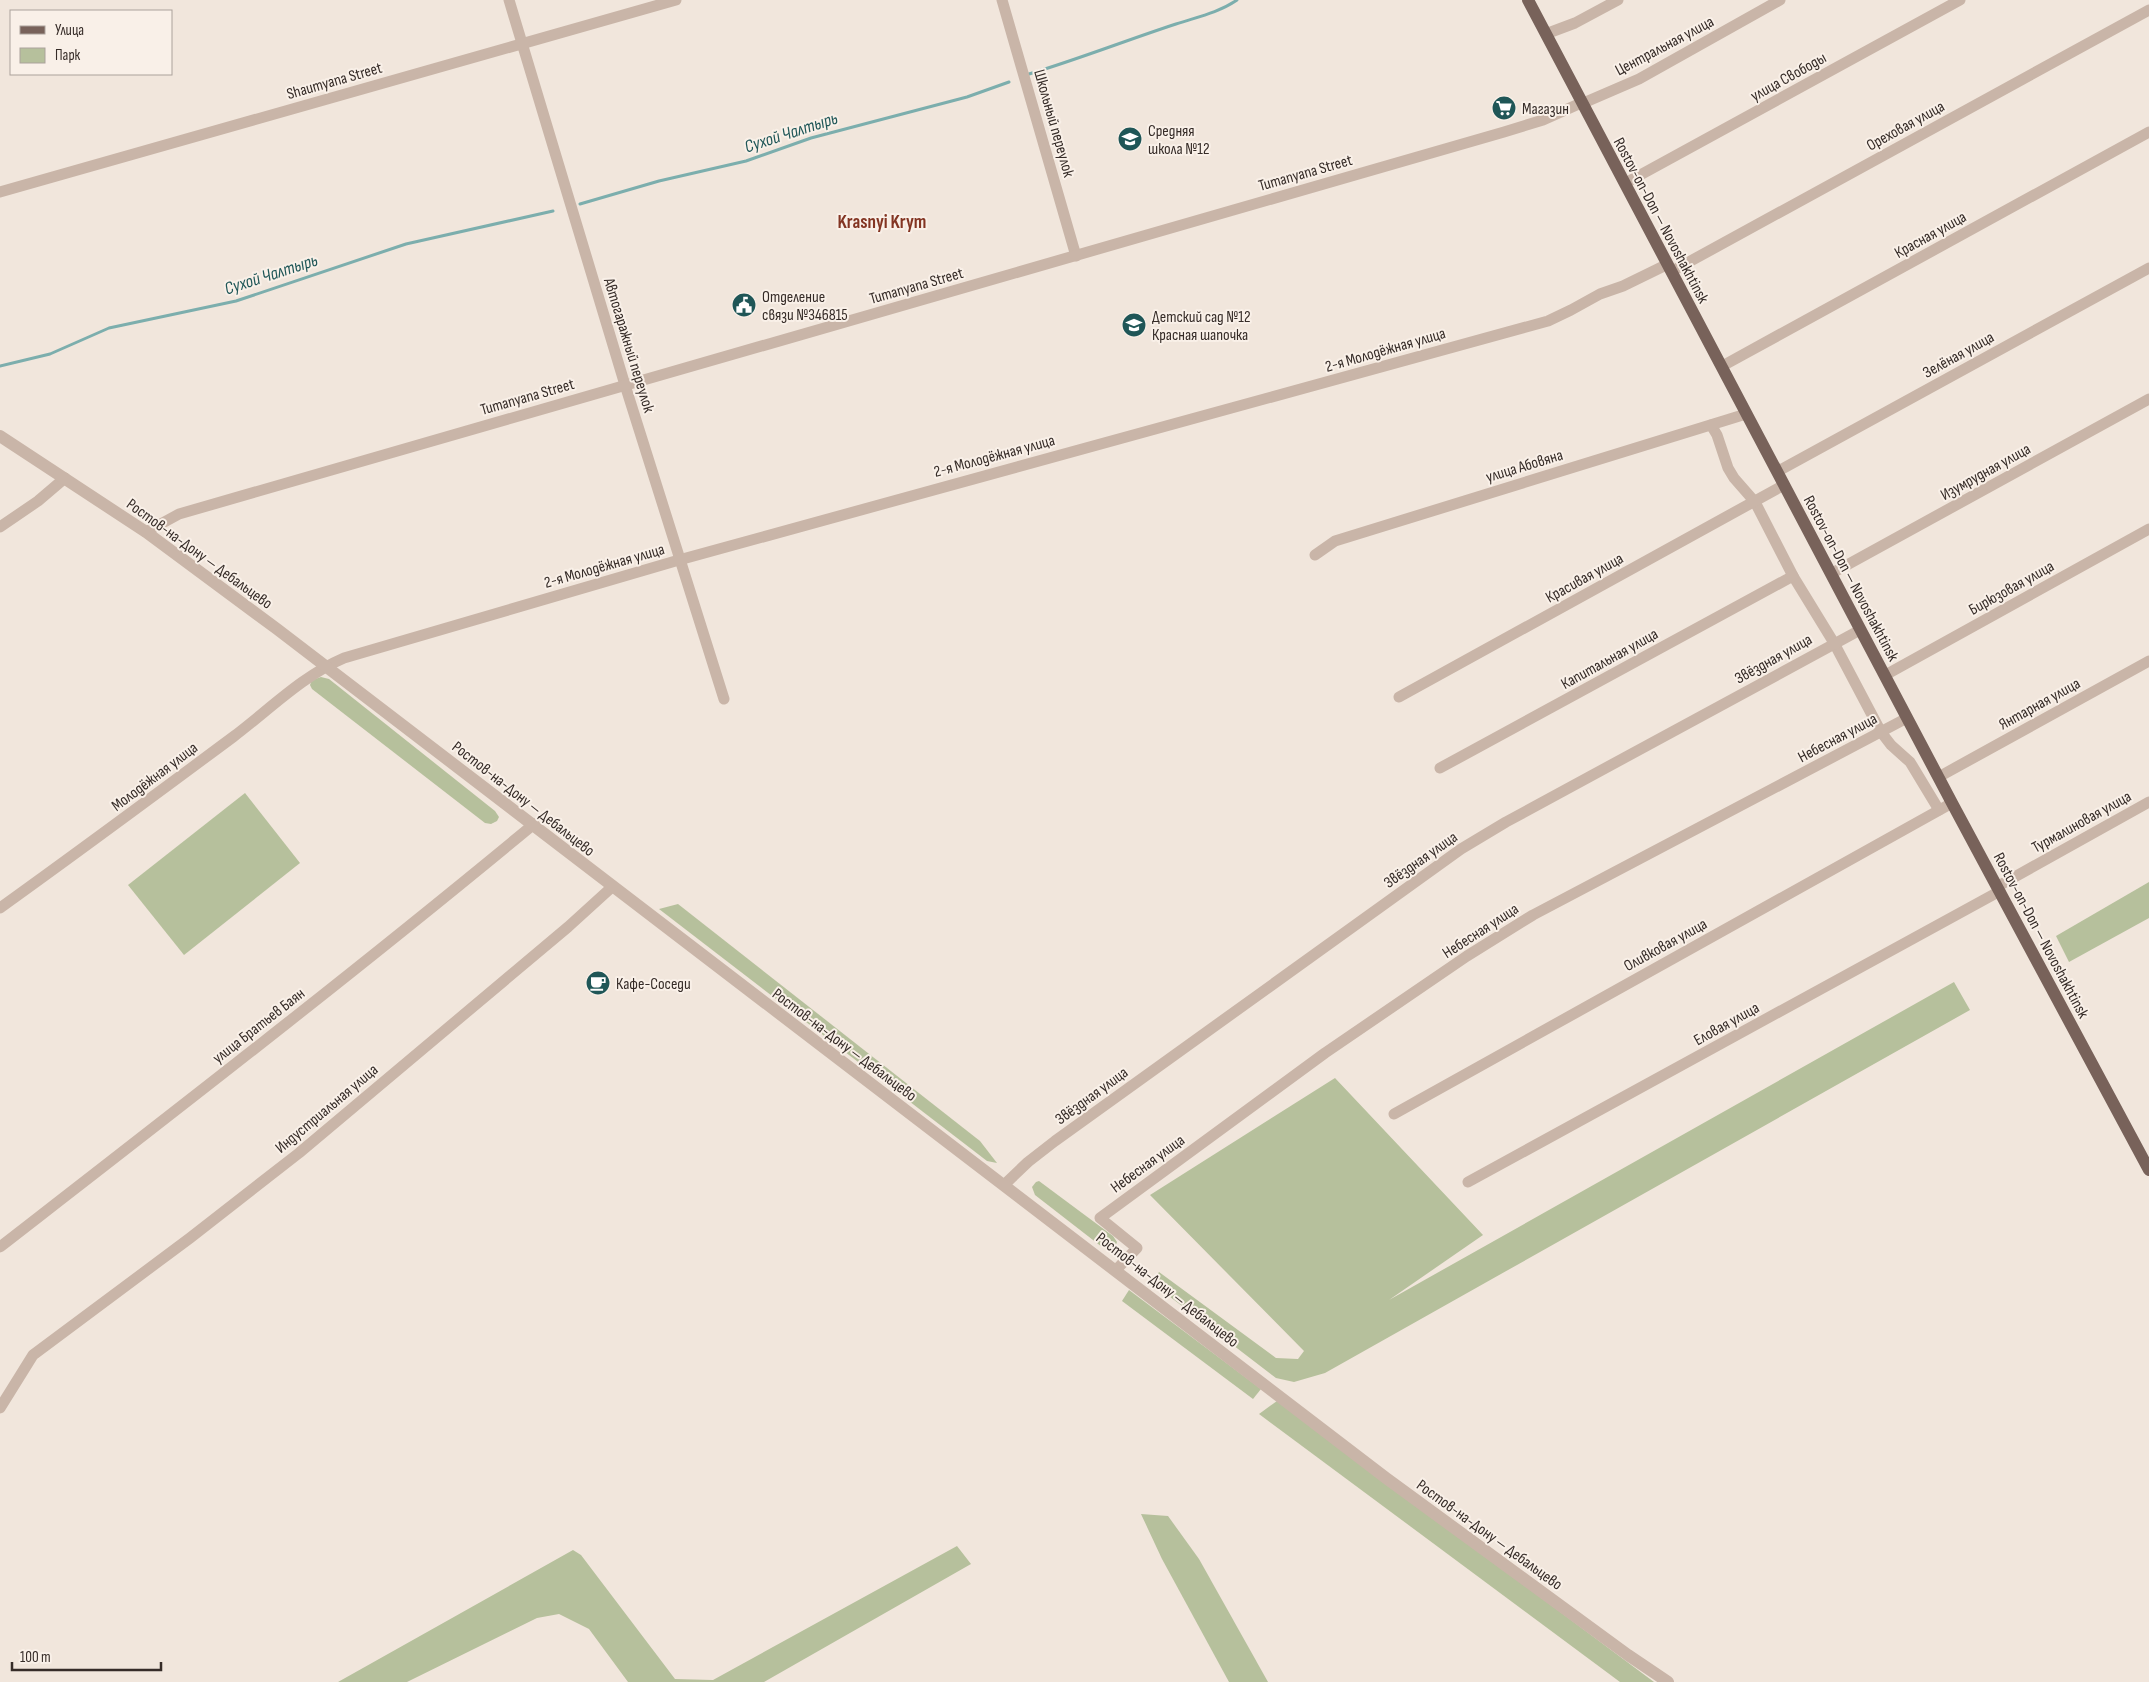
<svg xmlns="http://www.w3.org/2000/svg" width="2149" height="1682" viewBox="0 0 2149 1682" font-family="'Sofia Sans Condensed',sans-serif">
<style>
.green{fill:#b6c09c}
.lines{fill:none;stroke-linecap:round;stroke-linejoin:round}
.stream{stroke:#7caead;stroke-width:3}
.minor{stroke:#c9b5a8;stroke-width:11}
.tertiary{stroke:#c9b5a8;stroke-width:12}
.primary{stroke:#78625a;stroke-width:12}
.labels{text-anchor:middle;stroke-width:4;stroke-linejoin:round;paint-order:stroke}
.street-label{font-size:16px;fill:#362c28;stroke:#f9f0e8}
.poi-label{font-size:16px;fill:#362c28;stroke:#f9f0e8;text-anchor:start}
.water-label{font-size:18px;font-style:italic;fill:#1f5657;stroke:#f9f0e8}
.quarter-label{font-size:19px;font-weight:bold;fill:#833523;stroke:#f9f0e8}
</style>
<rect width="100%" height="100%" fill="#f1e6dc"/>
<!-- green -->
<g class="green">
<polygon points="321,677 329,679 495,811 499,817 497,821 491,824 485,823 312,689 310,685 312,680"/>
<polygon points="245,793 300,863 184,955 128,885"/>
<polygon points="2149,882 2149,918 2069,962 2056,936"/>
<polygon points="678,904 980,1141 997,1163 987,1161 659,909"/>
<polygon points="1954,982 1970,1010 1325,1373 1294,1382 1276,1378 1152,1283 1159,1272 1276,1358 1298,1359 1304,1351 1150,1195 1335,1078 1483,1235 1389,1300"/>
<polygon points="1039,1181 1113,1236 1117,1242 1115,1247 1110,1249 1102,1247 1035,1195 1032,1187 1036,1182"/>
<polygon points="1129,1290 1261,1389 1253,1399 1122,1301"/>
<polygon points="1277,1401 1654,1682 1620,1682 1259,1414"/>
<polygon points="1141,1514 1168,1516 1199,1559 1268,1682 1229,1682 1162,1559"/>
<polygon points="957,1546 971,1564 764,1682 628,1682 589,1629 559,1614 537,1618 407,1682 338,1682 573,1550 581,1555 675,1679 713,1680"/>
</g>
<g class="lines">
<!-- stream -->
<g class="stream">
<path d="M1029,74C1079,59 1127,40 1176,24C1197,17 1218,13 1237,0"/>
<polyline points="580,204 659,181 746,161 811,138 967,97 1009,82"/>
<polyline points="0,366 50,354 109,328 236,301 406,244 553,211"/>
</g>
<!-- minor -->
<g class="minor">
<polyline points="509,0 625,385 724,699"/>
<polyline points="1002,0 1076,256"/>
<polyline points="1551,32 1575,23 1618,0"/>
<polyline points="1588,101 1639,79 1780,0"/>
<polyline points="1631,180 1960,0"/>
<polyline points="0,192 676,0"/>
<polyline points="1676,269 2149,10"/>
<polyline points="1726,364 2149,132"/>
<polyline points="1711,425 1717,435 1728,468 1734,478 1755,502 1793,576 1834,643 1881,732 1891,745 1910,762 1939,810"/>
<polyline points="1782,469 2149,268"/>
<polyline points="0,527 38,501 65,478"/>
<polyline points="146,532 179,514 1504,132 1543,120 1581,103"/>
<polyline points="1315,555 1335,541 1746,414"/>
<polyline points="1836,571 2149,399"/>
<polyline points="1889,673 2149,529"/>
<polyline points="1399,697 1784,485"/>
<polyline points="1440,768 1793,576"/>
<polyline points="1944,774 2149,661"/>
<polyline points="2002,884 2149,802"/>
<path d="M0,908C78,852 155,795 233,737C269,710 302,676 344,658L679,560L1548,321L1571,310L1600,294L1623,286L1666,265"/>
<polyline points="1394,1114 1952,803"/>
<polyline points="1468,1182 2000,891"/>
<polyline points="1005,1184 1028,1162 1055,1141 1461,849 1506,822 1860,630"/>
<path d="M0,1247C179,1108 359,969 534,824"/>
<polyline points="1116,1270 1137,1248 1100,1218 1325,1053 1467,956 1533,915 1907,718"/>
<polyline points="0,1408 33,1355 190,1238 299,1153 568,927 612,887"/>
</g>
<!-- tertiary -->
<polyline class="tertiary" points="0,436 146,532 277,629 1386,1478 1628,1655 1668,1682"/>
<!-- primary -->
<polyline class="primary" points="1528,0 1952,803 2149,1170"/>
</g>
<!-- icons -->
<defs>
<symbol id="supermarket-disc" viewBox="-11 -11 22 22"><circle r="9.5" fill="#1f5657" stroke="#f9f0e8"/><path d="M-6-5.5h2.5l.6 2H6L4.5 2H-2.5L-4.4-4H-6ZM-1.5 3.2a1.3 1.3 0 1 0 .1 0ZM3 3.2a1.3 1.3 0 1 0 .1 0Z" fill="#fff"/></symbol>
<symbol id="school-disc" viewBox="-11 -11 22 22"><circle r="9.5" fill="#1f5657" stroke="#f9f0e8"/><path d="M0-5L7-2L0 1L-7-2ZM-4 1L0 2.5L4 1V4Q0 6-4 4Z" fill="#fff"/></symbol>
<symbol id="civic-disc" viewBox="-11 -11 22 22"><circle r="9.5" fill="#1f5657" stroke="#f9f0e8"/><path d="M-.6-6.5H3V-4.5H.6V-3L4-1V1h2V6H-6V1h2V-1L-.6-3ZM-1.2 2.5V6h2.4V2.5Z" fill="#fff"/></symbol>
<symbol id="cafe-disc" viewBox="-11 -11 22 22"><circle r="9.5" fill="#1f5657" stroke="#f9f0e8"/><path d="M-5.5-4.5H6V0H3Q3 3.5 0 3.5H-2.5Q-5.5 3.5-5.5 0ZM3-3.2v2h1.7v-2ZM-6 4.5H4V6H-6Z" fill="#fff"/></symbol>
</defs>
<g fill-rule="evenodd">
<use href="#supermarket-disc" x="1490" y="94" width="28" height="28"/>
<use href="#school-disc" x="1116" y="125" width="28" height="28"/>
<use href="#civic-disc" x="730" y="291" width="28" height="28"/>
<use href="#school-disc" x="1120" y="311" width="28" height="28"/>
<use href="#cafe-disc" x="584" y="969" width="28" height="28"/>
</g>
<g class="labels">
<!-- street labels -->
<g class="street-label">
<text transform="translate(1664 45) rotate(-28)" y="6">Центральная улица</text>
<text transform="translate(1788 76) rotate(-29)" y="6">улица Свободы</text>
<text transform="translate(334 80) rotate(-16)" y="6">Shaumyana Street</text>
<text transform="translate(1055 123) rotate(74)" y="6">Школьный переулок</text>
<text transform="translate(1905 125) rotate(-29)" y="6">Ореховая улица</text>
<text transform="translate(1305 172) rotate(-16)" y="6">Tumanyana Street</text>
<text transform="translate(1662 220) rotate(62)" y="6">Rostov-on-Don — Novoshakhtinsk</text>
<text transform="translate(1930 234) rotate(-29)" y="6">Красная улица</text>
<text transform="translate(916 285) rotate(-16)" y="6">Tumanyana Street</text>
<text transform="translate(630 345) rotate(73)" y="6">Автогаражный переулок</text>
<text transform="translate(1385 349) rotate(-16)" y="6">2-я Молодёжная улица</text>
<text transform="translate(1958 354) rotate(-29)" y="6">Зелёная улица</text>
<text transform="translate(527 396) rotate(-16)" y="6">Tumanyana Street</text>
<text transform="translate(994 455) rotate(-15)" y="6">2-я Молодёжная улица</text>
<text transform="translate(1524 465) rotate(-17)" y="6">улица Абовяна</text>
<text transform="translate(1985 471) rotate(-29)" y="6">Изумрудная улица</text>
<text transform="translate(200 553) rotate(36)" y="6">Ростов-на-Дону — Дебальцево</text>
<text transform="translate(604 565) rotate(-16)" y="6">2-я Молодёжная улица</text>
<text transform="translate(1584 577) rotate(-29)" y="6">Красивая улица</text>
<text transform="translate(1852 578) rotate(62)" y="6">Rostov-on-Don — Novoshakhtinsk</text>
<text transform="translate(2011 587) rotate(-29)" y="6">Бирюзовая улица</text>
<text transform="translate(1609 658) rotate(-29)" y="6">Капитальная улица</text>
<text transform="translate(1773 658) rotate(-29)" y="6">Звёздная улица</text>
<text transform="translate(2039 703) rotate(-29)" y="6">Янтарная улица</text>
<text transform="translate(1837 737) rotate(-28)" y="6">Небесная улица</text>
<text transform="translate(154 776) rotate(-37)" y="6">Молодёжная улица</text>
<text transform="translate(524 798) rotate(38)" y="6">Ростов-на-Дону — Дебальцево</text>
<text transform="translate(2081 821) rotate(-29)" y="6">Турмалиновая улица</text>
<text transform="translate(1420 859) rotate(-35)" y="6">Звёздная улица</text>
<text transform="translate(1480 930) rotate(-33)" y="6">Небесная улица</text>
<text transform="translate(2042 935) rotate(62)" y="6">Rostov-on-Don — Novoshakhtinsk</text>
<text transform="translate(1665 944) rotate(-29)" y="6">Оливковая улица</text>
<text transform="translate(1726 1023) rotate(-29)" y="6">Еловая улица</text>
<text transform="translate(258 1025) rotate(-38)" y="6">улица Братьев Баян</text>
<text transform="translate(845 1044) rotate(37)" y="6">Ростов-на-Дону — Дебальцево</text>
<text transform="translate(1091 1095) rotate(-36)" y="6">Звёздная улица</text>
<text transform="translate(326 1108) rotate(-40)" y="6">Индустриальная улица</text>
<text transform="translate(1147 1163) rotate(-36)" y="6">Небесная улица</text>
<text transform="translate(1168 1289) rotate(38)" y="6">Ростов-на-Дону — Дебальцево</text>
<text transform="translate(1490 1534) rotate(36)" y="6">Ростов-на-Дону — Дебальцево</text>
</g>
<!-- poi labels -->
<g class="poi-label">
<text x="1522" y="114">Магазин</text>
<text x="1148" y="136">Средняя<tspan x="1148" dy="18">школа №12</tspan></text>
<text x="762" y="302">Отделение<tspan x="762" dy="18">связи №346815</tspan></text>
<text x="1152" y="322">Детский сад №12<tspan x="1152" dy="18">Красная шапочка</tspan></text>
<text x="616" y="989">Кафе-Соседи</text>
</g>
<!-- water labels -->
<g class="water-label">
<text transform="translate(791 132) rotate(-18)" y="6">Сухой Чалтырь</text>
<text transform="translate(271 274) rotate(-18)" y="6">Сухой Чалтырь</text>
</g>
<!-- quarter labels -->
<g class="quarter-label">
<text x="882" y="228">Krasnyi Krym</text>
</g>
</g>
<!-- legend -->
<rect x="10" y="10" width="162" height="65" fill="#f9f0e8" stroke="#aba29b"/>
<rect x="20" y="26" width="25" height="8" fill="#78625a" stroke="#aba29b"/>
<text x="55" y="35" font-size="15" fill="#362c28">Улица</text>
<rect x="20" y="48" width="25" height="15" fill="#b6c09c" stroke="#aba29b"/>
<text x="55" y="60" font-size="15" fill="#362c28">Парк</text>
<!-- scale -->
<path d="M12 1662v8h149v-8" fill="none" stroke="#362c28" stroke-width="2.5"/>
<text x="20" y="1662" font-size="15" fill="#362c28" stroke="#f9f0e8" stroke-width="4" paint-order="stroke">100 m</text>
</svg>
